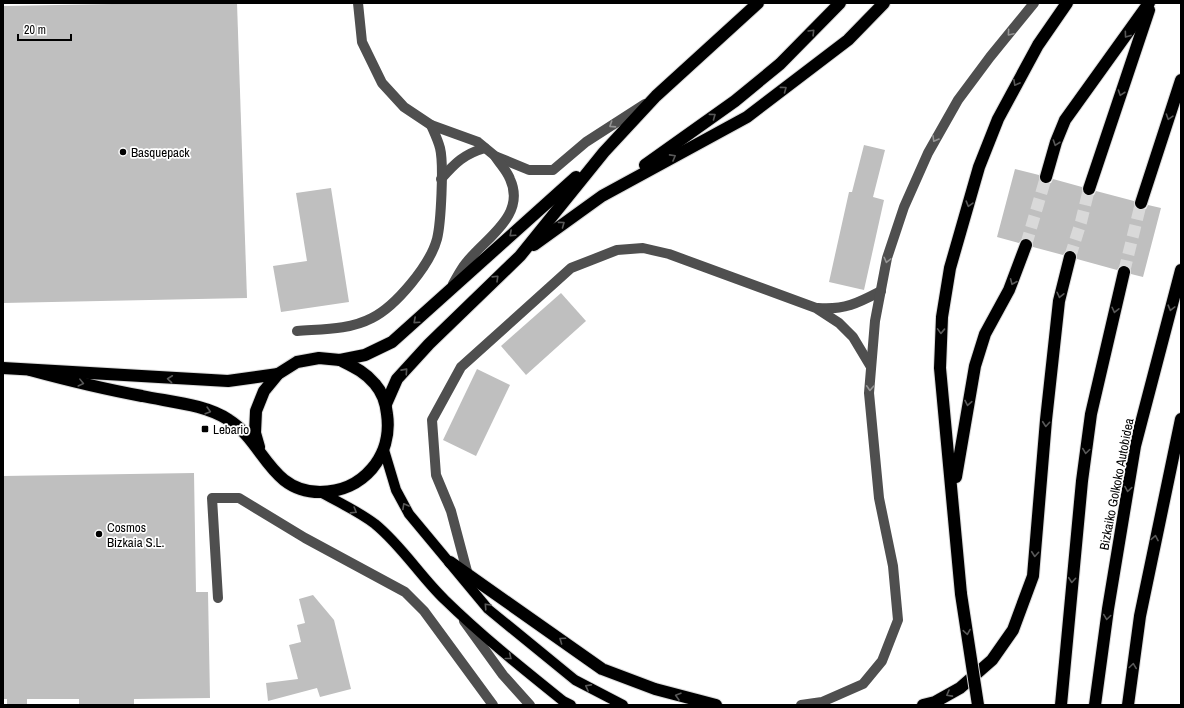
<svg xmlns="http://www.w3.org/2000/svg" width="1184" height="708" viewBox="0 0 1184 708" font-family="'Archivo Narrow',sans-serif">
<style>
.building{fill:#bfbfbf}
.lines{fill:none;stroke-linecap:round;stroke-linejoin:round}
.highway-tunnel{stroke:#d9d9d9;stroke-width:12;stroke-dasharray:12 6;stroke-linecap:butt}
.major-casing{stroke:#dbdbdb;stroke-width:12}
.highway-casing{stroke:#dbdbdb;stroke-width:14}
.minor{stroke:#4f4f4f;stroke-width:10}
.major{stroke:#000;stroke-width:10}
.highway{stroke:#000;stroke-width:12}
.highway-bridge-casing{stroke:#dbdbdb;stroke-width:14;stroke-linecap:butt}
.highway-bridge{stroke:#000;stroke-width:12}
.oneway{stroke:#595959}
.oneway2{stroke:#959595}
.poi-dot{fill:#000;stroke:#fff;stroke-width:1.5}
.labels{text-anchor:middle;stroke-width:3.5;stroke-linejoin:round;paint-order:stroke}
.poi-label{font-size:13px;fill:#000;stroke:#fff;text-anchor:start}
.street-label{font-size:13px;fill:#000;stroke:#fff}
</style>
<rect width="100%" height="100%" fill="#fff"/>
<!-- building -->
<g class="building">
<polygon points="167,3 237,3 247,298 3,303 3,6"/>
<polygon points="864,145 885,150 873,197 884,200 864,290 829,282 849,192 852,192"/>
<polygon points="1015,169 1039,175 1040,182 1044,184 1051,183 1053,179 1082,187 1083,194 1087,196 1094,195 1096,191 1134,201 1135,208 1139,210 1146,209 1148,205 1161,208 1143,277 1131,274 1131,269 1126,265 1121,265 1117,270 1077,259 1077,255 1072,250 1068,250 1063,255 1033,247 1032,241 1028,238 1022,239 1019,243 997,237"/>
<polygon points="331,188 349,302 281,312 273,266 307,261 296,193"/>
<polygon points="561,293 586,321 526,375 501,346"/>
<polygon points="477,369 510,385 476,456 443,440"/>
<polygon points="194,473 196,592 208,592 210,698 134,699 134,705 79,705 79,699 27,699 27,705 7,705 7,699 3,699 3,476"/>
<polygon points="313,595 334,620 351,689 320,697 317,688 268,701 266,683 298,679 289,645 301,642 297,625 305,623 299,599"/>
</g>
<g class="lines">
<!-- highway-tunnel -->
<g class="highway-tunnel">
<polyline points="1026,245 1046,177"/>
<polyline points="1070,257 1081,222 1089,189"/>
<polyline points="1124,272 1141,203"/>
</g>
<defs>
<g id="major">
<polyline points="384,450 396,490 409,514 488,609 575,680 623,705"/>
<path d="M320,492C338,502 358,511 375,524C402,546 420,576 445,600C483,637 522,668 563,701L571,705"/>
</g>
<g id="highway">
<polyline points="645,165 735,101 780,64 840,3"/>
<polyline points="1046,177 1056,142 1065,120 1149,3"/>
<polyline points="1089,189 1149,10"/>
<polyline points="1141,203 1181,80"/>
<polyline points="534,245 602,196 747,117 848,40 884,3"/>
<polyline points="3,368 228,381 278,374"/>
<path d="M30,370C67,380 104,389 142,396C170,402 205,404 229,420C264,442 270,492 320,492C363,492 393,456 387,414C386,404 382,392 375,384C365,372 354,367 340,360"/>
<polyline points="386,404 397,379 429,344 520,256 604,152 656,96 758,3"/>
<polyline points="259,447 255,433 256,411 264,391 278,374 297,362 319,358 340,360 365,355 392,342 576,177"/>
<polyline points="956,477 975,366 985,334 1009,290 1026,245"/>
<polyline points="450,562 602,669 655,689 716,705"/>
<polyline points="961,594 940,368 942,317 950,268 979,167 998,119 1038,45 1067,3"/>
<polyline points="923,705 935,702 960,688 992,660 1013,630 1033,576 1046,420 1059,301 1070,257"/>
<polyline points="1061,705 1082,481 1091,414 1124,272"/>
<polyline points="1095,705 1108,609 1135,446 1181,270"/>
<polyline points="1128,705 1140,616 1181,419"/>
</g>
</defs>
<!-- major casing -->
<use href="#major" class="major-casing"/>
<!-- highway casing -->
<use href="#highway" class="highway-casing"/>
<!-- minor -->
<g class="minor">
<polyline points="358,3 362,42 382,83 404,107 431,125 478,142 495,156 529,170 553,170 586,142 645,104"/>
<path d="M441,179C455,163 464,154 485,148"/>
<path d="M453,284C457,277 461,269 466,263C484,239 527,216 510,179C507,171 500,164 495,156"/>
<path d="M818,308C845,310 858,303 881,291"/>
<path d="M297,331C323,329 349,330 372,318C396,306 430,265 437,239C441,223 444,164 440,148C438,140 434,132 431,125"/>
<polyline points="468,575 451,511 436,475 432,420 461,367 571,268 617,250 643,248 669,254 816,308 839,323 853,337 871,367"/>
<polyline points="218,598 212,498 239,498 305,538 405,592 424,611 493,705"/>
<polyline points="464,621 503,675 530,705"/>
<polyline points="801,705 822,702 863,684 882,661 898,620 893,566 879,498 869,393 875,321 887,258 904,207 928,153 958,100 990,57 1034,3"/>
</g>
<!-- major -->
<use href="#major" class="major"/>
<!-- highway -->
<use href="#highway" class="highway"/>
<defs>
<polyline id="highway-bridge" points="961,594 978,705"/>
</defs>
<!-- highway-bridge casing -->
<use href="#highway-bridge" class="highway-bridge-casing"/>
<!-- highway-bridge -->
<use href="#highway-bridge" class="highway-bridge"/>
</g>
<!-- one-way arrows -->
<defs><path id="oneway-chevron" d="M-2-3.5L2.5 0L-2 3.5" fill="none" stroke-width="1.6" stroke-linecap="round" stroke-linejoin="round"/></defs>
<g class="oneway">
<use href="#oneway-chevron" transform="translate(812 32) rotate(-45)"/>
<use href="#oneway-chevron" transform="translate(1127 35) rotate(126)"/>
<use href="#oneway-chevron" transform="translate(1016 83) rotate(119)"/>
<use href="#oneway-chevron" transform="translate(784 89) rotate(-37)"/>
<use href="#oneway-chevron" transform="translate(1121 93) rotate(109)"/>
<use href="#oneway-chevron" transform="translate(713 116) rotate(-36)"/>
<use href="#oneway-chevron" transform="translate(1169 117) rotate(108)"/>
<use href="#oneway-chevron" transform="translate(1056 143) rotate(109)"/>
<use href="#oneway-chevron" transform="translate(673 157) rotate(-29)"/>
<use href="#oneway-chevron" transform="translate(969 204) rotate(106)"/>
<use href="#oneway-chevron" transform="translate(562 224) rotate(-36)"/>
<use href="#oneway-chevron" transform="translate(512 234) rotate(138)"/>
<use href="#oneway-chevron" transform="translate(496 278) rotate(-44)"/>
<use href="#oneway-chevron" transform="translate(1013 282) rotate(113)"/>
<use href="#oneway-chevron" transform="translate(1060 295) rotate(103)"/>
<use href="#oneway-chevron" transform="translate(1171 308) rotate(105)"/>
<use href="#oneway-chevron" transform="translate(1115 310) rotate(103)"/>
<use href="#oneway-chevron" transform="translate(416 321) rotate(138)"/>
<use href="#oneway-chevron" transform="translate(941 331) rotate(92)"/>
<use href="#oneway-chevron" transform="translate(405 371) rotate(-48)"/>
<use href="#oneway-chevron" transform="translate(170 379) rotate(-174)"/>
<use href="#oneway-chevron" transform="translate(81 383) rotate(14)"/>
<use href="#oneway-chevron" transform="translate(968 403) rotate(101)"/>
<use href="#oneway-chevron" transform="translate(208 411) rotate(16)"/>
<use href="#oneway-chevron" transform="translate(1046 424) rotate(95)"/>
<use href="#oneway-chevron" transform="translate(1086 451) rotate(98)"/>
<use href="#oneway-chevron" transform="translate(1128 489) rotate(99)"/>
<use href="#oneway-chevron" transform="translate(405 506) rotate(-119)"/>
<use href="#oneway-chevron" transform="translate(354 511) rotate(32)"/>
<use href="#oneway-chevron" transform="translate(1155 538) rotate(-79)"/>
<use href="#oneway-chevron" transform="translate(1035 554) rotate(95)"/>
<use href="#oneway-chevron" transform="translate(1072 580) rotate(95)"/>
<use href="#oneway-chevron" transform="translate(487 606) rotate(-133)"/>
<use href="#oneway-chevron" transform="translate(1107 617) rotate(98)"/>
<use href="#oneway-chevron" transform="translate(967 632) rotate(81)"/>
<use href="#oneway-chevron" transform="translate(562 640) rotate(-145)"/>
<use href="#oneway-chevron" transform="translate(509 657) rotate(39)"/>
<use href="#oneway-chevron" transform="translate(1133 666) rotate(-82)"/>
<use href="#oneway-chevron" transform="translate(588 687) rotate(-152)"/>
<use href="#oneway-chevron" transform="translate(949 694) rotate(151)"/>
<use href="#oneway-chevron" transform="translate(678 696) rotate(-164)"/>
</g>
<g class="oneway2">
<use href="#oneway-chevron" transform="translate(1010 33) rotate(130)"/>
<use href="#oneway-chevron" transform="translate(612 125) rotate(147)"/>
<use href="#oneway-chevron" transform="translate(935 139) rotate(120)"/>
<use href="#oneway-chevron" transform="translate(887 260) rotate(104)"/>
<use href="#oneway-chevron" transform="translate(870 388) rotate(93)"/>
</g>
<!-- markers -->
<g class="poi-dot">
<circle cx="123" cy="152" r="4"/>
<rect x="201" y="425" width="8" height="8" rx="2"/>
<circle cx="99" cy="534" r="4"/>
</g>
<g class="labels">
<!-- poi labels -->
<g class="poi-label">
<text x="131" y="157">Basquepack</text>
<text x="213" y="434">Lebario</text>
<text x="107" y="532">Cosmos<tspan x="107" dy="15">Bizkaia S.L.</tspan></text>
</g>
<!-- street labels -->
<g class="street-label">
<text transform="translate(1116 484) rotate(-79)" y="5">Bizkaiko Golkoko Autobidea</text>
</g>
</g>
<!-- border -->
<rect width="1184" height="708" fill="none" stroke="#000000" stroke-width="8"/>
<!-- scale -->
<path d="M18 34v6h53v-6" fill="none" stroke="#000000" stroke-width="2"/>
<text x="24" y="34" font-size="12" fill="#000000" stroke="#ffffff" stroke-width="3" paint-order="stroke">20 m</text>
</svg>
